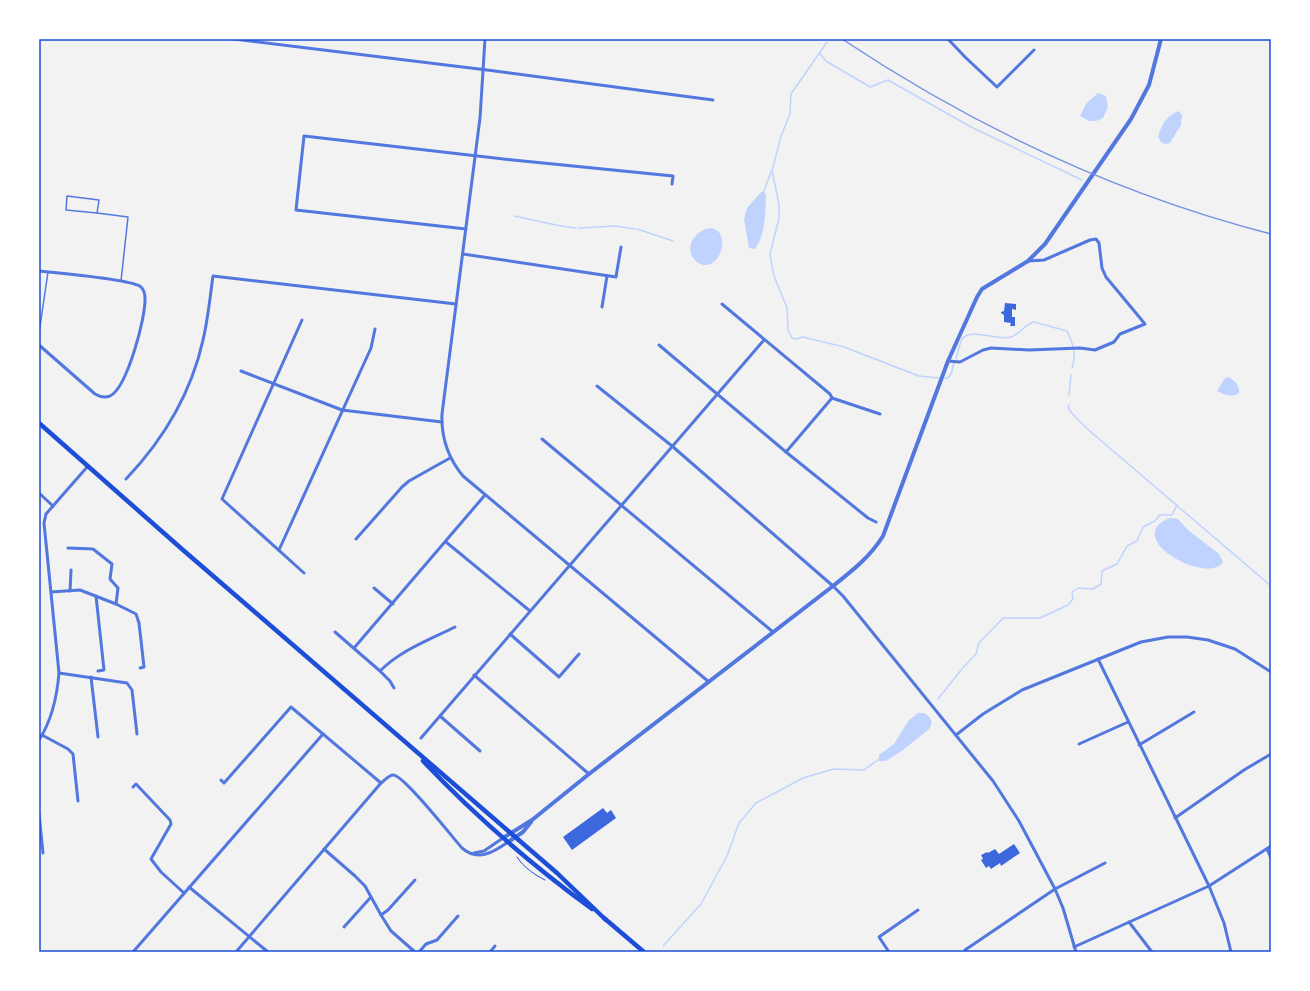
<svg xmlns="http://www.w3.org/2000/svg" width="1310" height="991" viewBox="0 0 1310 991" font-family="'Times New Roman',serif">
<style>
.water{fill:#bfd3fe}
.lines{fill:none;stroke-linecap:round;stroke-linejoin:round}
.stream{stroke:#bfd3fe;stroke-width:1.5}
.building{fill:#3d67dc}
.path{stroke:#1d4ed8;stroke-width:1}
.service{stroke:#5277de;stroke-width:1.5}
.minor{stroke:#5277de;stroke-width:3}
.tertiary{stroke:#5277de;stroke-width:4}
.secondary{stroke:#1d4ed8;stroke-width:4.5}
.rail{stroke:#7290e2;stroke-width:1.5}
.neatline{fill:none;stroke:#1d4ed8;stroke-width:1.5}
</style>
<rect width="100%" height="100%" fill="#f2f2f2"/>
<!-- water -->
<g class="water">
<polygon points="1098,93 1106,96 1108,107 1103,118 1096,121 1089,121 1080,116 1086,104"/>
<path d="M1179,111L1182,115L1181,125L1170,143L1166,144L1162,143L1158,137C1161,125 1167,115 1179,111Z"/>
<path d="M764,191L766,196C765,214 766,233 755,249L749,248L744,219L747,208L761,192Z"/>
<path d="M710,228C728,229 724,257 712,263C709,265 706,265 703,265C681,257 690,231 710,228Z"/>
<path d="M1228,377C1234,380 1240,385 1239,393C1231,398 1225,395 1217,391L1225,378Z"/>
<path d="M1170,518L1178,519L1188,530L1219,554L1223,562C1207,586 1120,537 1170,518Z"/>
<path d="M918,713H924C931,717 934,722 929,729L903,750L886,761H879V755L894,744L909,720Z"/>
</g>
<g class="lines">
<!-- stream -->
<g class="stream">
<polyline points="827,42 791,94 790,114 781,136 772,171 779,204 779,218 770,254 772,266 774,276 787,308 788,330 792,338 796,339 803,337 844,347 919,376 939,378"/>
<polyline points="820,54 826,61 870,87 888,80 971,127 1082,180"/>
<polyline points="764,191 771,172"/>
<polyline points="514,216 561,226 576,228"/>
<polyline points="579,228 615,226 635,229"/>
<polyline points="637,229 673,241"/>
<path d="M956,359C958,353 959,343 963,338C970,328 1000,341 1011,337C1020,334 1026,323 1034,322L1067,331C1073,344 1077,354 1072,368"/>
<polyline points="945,378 948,378 951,374 954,363"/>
<polyline points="1069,395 1071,375"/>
<polyline points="1069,405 1068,408 1076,418 1091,432 1271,586"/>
<polyline points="938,699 961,670 976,654 979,643 1003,618 1040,618 1068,605 1073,599 1072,592 1078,588 1093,589 1101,584 1102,571 1117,564 1127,546 1137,541 1143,527 1155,521 1160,515 1172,515 1177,505"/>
<polyline points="663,946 701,904 727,856 739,823 756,803 803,778 834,769 864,770 879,759"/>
</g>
</g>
<!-- building -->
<g class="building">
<polygon points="1005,303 1016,304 1016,310 1012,309 1012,317 1015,317 1015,326 1010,326 1011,323 1004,322 1004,315 1001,313 1001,312 1004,311"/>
<polygon points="603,808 607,813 611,810 616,818 572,850 563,837"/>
<polygon points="1014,844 1020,853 1001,866 1000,863 991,869 989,866 986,868 981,860 983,859 981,855 987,852 988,853 995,849 999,854"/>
</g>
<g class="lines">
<!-- path -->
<path class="path" d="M517,857C523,867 535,875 545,880"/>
<!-- service -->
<g class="service">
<polyline points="97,213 66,210 67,196 99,200 97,213 128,217 121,281"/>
<polyline points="39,333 48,272"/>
</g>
<!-- minor -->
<g class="minor">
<polyline points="234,39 487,70 713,100"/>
<path d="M485,39L480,118L442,414C441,438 448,458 463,476L709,682"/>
<polyline points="948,39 965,57 997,87 1034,50"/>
<polyline points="466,229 296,210 304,136 513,160 673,176 672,184"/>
<polyline points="463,254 616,277 621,247"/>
<path d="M39,271C55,273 132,279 141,287C144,290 145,293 145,298C146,317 127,388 110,396C105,398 100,397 95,394L39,345"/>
<polyline points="722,304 830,394 832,398 786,452"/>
<polyline points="602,307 607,276"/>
<polyline points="302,320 222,499 304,573"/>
<polyline points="659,345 786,452 868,518 876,522"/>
<polyline points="948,361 960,362 983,350 991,348 1029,350 1080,348 1095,350 1114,342 1120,334 1145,324 1106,277 1102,268 1099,243 1096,239 1090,240 1044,260 1028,261"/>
<polyline points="241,371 342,410 442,422"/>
<polyline points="597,386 672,446 833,586 843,596 993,781 1019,821 1055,889 1063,908 1076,952"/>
<polyline points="832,398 880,414"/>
<polyline points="542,439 773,632"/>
<path d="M126,479C164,439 191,394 203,340C208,319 210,297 213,276L456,304"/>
<polyline points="39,493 53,506"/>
<polyline points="356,539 402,487 409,481 450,458"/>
<polyline points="446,542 530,611"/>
<polyline points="68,548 93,549 112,564 110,579 118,588 116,604"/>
<polyline points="279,550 371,348 375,329"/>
<polyline points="374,588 393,604"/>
<polyline points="70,591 71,570"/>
<polyline points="51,592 80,590 116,604 136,614 139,623 144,667 140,668"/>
<polyline points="96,596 104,670 98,671"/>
<path d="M335,632L380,671C401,650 429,640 455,627"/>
<polyline points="510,634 559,677 579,654"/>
<polyline points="354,648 485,495"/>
<polyline points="1098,659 1209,886 1224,923 1231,952"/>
<polyline points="380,671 390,681 394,688"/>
<polyline points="59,673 127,683 132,690 137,734"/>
<polyline points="474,675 589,774"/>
<polyline points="91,677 98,737"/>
<polyline points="440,716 480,751"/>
<polyline points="42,735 68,749 73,754 78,801"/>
<polyline points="956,735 983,714 1022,690 1141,642 1168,637 1187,637 1208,640 1235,649 1271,672"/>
<polyline points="421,738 764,340"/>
<path d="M39,740C52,720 57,697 59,673L44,523L46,514L88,466"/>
<polyline points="1079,744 1128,722"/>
<polyline points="1139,745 1194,712"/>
<polyline points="221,780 224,783 291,707 381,783"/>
<polyline points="133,787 136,784 170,820 171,824 151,859 161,872 184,893"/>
<polyline points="39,814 43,853"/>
<polyline points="1175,818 1244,770 1271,754"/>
<polyline points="324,849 355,876 365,886 381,915 391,931 415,952"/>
<polyline points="1267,849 1271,858"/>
<polyline points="474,853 484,851 503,838"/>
<polyline points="189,887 268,952"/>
<polyline points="381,915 388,910 415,880"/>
<polyline points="1129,922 1152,952"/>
<polyline points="344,927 371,897"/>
<polyline points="1074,947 1209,886 1271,846"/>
<polyline points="965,950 1055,889 1105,863"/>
<polyline points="133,952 323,734"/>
<path d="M236,952L381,783C384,781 389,775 393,775C403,774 453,838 462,848C478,862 494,852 508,842"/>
<polyline points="419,952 426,944 437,940 458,916"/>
<polyline points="490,952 495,946"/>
<polyline points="889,952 879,937 918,910"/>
</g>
<!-- tertiary -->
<g class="tertiary">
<path d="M503,838L532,820L589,774L833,586C852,571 870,557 883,536L948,361L977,297L982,289L1028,261L1045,244L1131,119L1149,85L1161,39"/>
<polyline points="508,842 523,832 531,822"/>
</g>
<!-- secondary -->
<g class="secondary">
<polyline points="39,423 183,550 557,873 606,920"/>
<path d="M423,761C475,816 532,865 592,909"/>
<polyline points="604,918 644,952"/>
</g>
<!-- rail -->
<path class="rail" d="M842,39C973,126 1119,195 1271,234"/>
</g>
<!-- border -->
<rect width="1310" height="991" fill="none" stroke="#ffffff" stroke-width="80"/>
<rect x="40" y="40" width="1230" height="911" class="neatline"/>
</svg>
